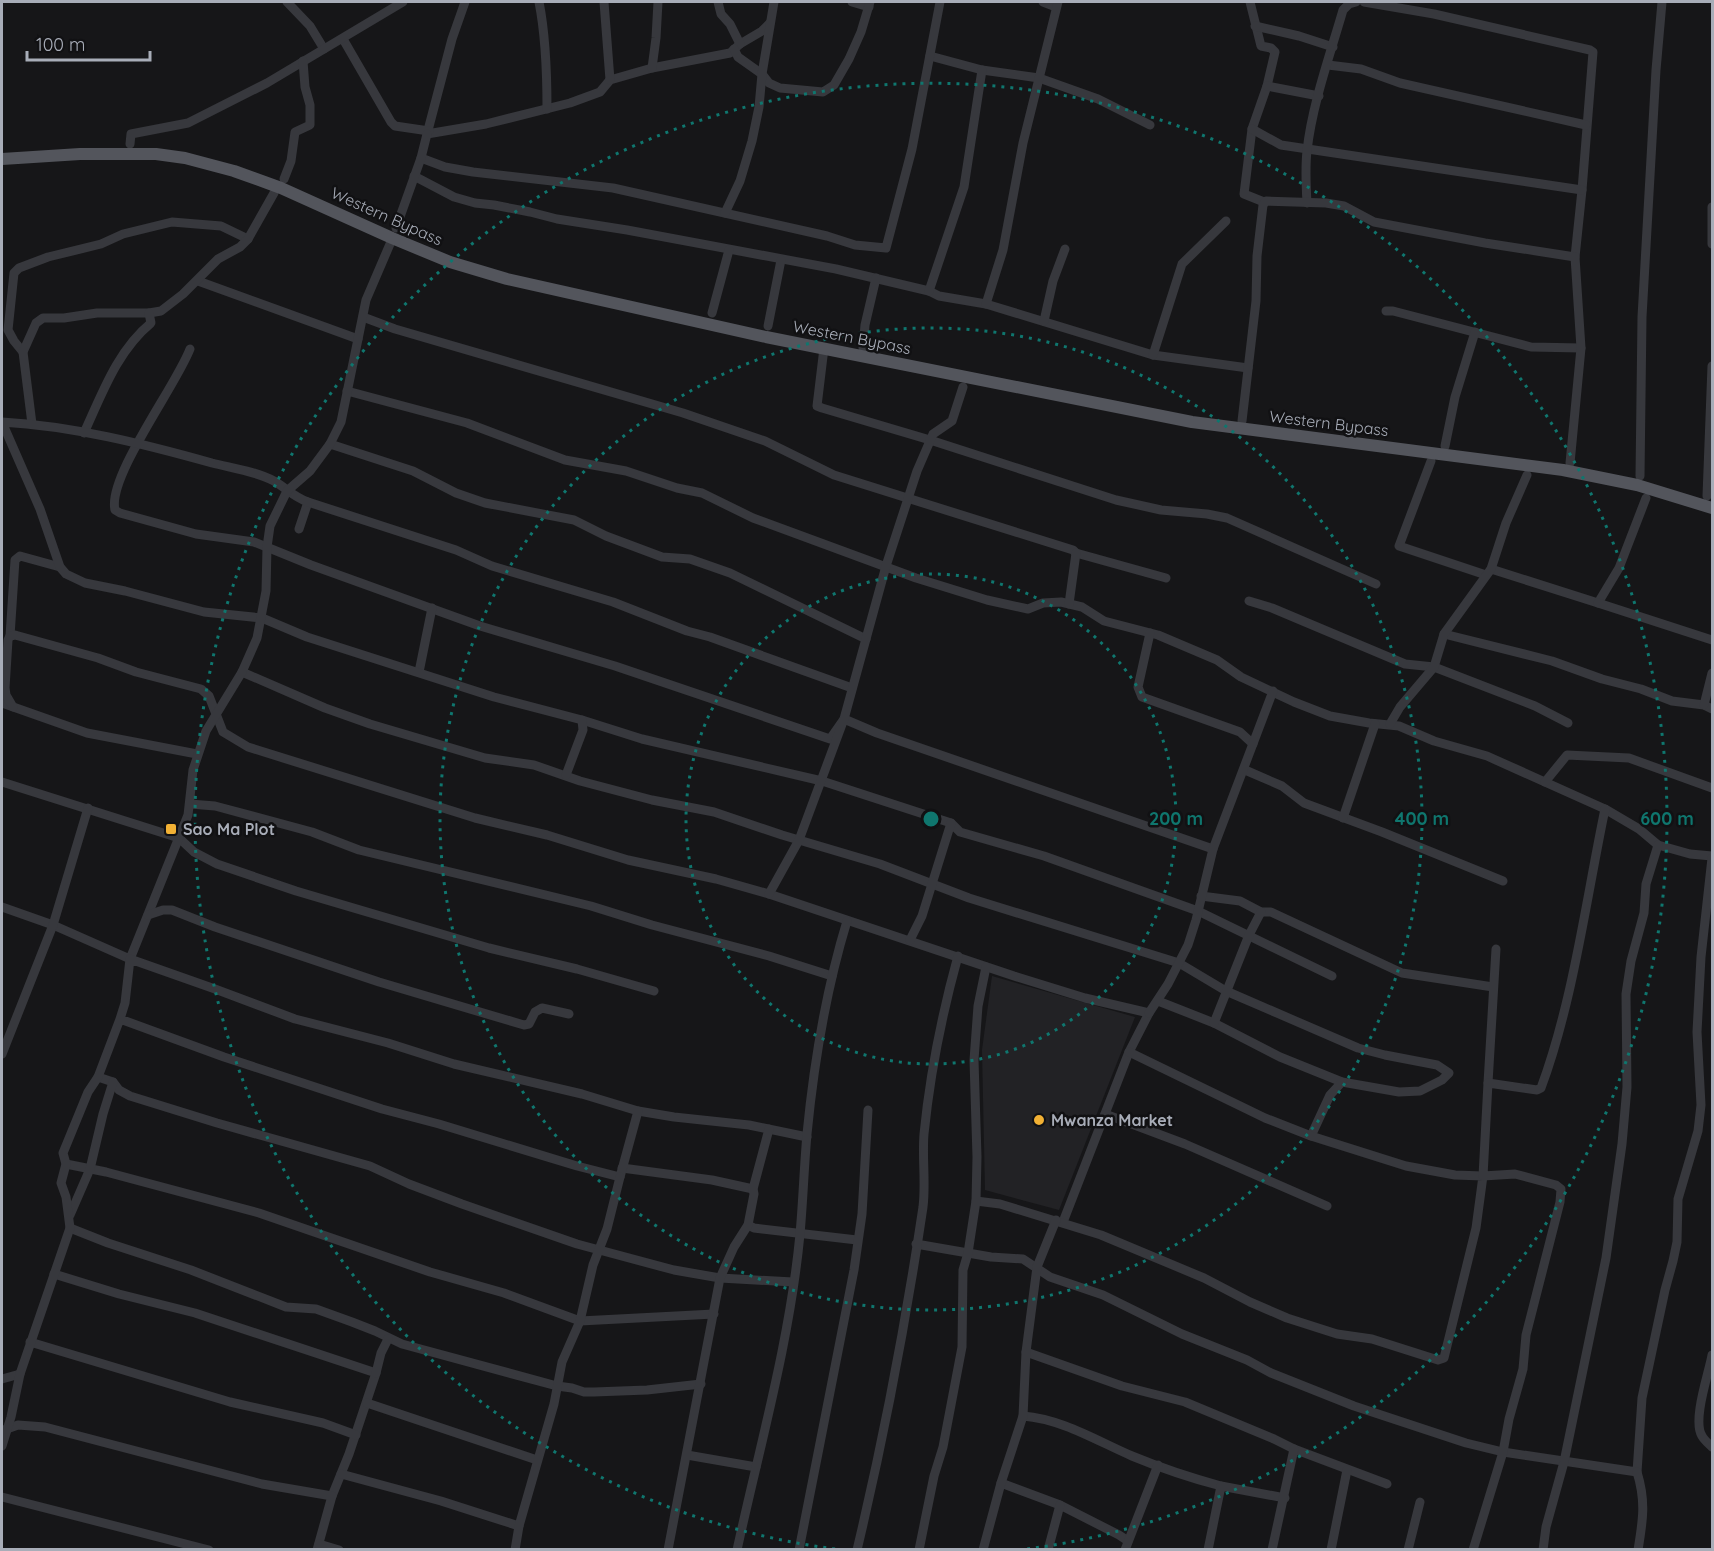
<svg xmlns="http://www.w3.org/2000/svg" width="1714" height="1551" viewBox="0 0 1714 1551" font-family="Quicksand,sans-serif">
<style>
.built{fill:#222225}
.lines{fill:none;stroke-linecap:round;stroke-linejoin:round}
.minor{stroke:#37383d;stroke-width:9}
.major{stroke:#53555c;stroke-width:12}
.ring{fill:none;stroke:#0f766e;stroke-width:3;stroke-dasharray:3 6}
.poi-dot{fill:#f2b134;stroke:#111113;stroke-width:2}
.labels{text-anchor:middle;stroke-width:5;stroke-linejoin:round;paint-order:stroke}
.street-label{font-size:16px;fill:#a8adb8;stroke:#111113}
.poi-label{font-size:16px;font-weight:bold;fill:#a8adb8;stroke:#111113;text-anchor:start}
.centre{fill:#0f766e;stroke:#111113;stroke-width:3}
.ring-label{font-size:18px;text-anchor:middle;font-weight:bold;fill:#0f766e;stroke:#111113;stroke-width:5;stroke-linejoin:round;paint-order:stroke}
</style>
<rect width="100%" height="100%" fill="#161618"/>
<!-- built -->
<polygon class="built" points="992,976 1135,1017 1059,1210 985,1190 982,1050"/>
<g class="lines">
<!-- minor -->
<g class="minor">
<polyline points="287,2 310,26 324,49"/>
<polyline points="465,2 452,39 427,134 486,124 570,103 600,92 610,80 652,68 730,53 740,44 762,31 770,23"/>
<path d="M539,2C546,37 547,72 547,109"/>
<polyline points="604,2 610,80"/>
<polyline points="718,2 721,14 730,24 740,44"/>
<polyline points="852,2 869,7"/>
<polyline points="1043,2 1056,7"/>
<polyline points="1250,2 1261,46 1271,48 1275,52 1267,86 1252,129 1244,194 1264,202"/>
<polyline points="1364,2 1434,14 1590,50 1593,52 1582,190 1575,257"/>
<polyline points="1255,26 1299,36 1333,47"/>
<polyline points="343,39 391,122 395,126 429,131"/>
<polyline points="734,49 738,57 762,74 769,83 780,88 823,92 834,85 849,59 861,32 870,2"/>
<polyline points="930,56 982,70 1039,78 1098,99 1150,125"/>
<polyline points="1328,65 1361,69 1400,83 1586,125"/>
<polyline points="652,68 656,38 658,2"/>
<polyline points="1267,86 1319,96"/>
<polyline points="1252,129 1281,145 1582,190"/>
<polyline points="130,144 131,134 188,123 267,83 403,2"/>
<polyline points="421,158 445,167 473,172 613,188 827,236 855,245 886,248 912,149 940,2"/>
<polyline points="414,176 454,197 475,203 494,205 530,212 557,219 627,230 836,269 929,291 939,296 986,304 1153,355 1248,368"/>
<polyline points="284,179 291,161 295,132 310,125 310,105 305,87 303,61"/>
<path d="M1307,203C1306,185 1305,168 1307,151C1312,105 1330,55 1343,10L1349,4L1356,2"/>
<polyline points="1712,207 1712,244"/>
<polyline points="725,213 740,181 752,141 759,107 762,74 774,2"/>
<polyline points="396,228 421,158 427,134"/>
<polyline points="198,281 358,339"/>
<polyline points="929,291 964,187 982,70"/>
<polyline points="986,304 1003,250 1023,143 1058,2"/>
<polyline points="1386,311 1393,311 1531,347 1581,348"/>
<polyline points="712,313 729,250"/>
<polyline points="363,317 395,329 683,413 765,441 834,475 1073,550 1076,553 1166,578"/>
<polyline points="1044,321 1053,281 1065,249"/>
<polyline points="768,326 781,260"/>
<polyline points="824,348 817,406 822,408 930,440 1116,500 1161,510 1207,514 1227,518 1376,584"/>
<polyline points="863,348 865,325 876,278"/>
<path d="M190,349C176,386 107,477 115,510L120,513L196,534L254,542L311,565L480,626L615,666L830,739L844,719L877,733L1213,849"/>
<polyline points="23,352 14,341 8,330 14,273 19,268 48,257 101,244 123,234 172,222 221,226 248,239"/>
<polyline points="1153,355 1182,264 1226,221"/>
<polyline points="347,391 467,423 565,460 626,471 677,488 702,493 753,518 916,578 987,600 1028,609 1043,603 1061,602 1082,607 1104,621 1158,635 1217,660 1241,677 1294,702 1330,716 1369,723 1399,726 1434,741 1487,756 1605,809 1639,829 1658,845 1690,854 1712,856"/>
<polyline points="1242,421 1256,301 1257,256 1263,205 1266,201 1326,203 1344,206 1374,222 1485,243 1575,257 1581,348 1570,463"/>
<polyline points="32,424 23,352 36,323 43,318 64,318 97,313 149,313 161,311 183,294 218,259 240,247 248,239 274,193"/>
<path d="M84,433C102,394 117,351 151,323L149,313"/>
<polyline points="330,444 413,471 456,493 485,503 574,520 606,536 662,557 690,559 730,573 866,639"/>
<polyline points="1445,446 1455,397 1475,332"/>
<polyline points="1431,461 1399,546 1486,575"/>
<polyline points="1640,476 1642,317 1656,70 1662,2"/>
<polyline points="1707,496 1712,366"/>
<polyline points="299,529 308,502"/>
<polyline points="1491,569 1598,603 1619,568 1646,498"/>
<polyline points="1249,601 1272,608 1405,664 1434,667 1535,706 1568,723"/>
<polyline points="1598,603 1712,640"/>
<polyline points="1069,604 1076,553"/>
<polyline points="1150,633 1138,687 1142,697 1240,732 1253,744"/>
<polyline points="1444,634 1552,661 1602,679 1641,689 1672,701 1704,705 1712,709"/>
<polyline points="10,636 15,560 20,556 60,567"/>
<polyline points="242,672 325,708 370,724 485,758 534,765 580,781 652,800 714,812 782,835 880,864 969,898 1179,963 1226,991 1358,1048 1385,1055 1437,1065 1449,1073 1442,1080 1420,1091 1399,1092 1342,1082 1280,1057 1214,1023 1158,1001"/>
<polyline points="419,672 432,608"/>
<polyline points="2,703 87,733 197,754"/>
<polyline points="1704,705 1712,673"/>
<polyline points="13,707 6,695 5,688 8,640 10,636 15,635 98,658 136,672 201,689 209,696 223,732 248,747 475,818 547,835 628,860 716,879 769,894 1014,976 1085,998 1149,1013 1129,1052 1063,1222"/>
<polyline points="582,720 642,739 822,781 951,823 960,832 1044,856 1198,911 1332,976"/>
<polyline points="1390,724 1400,707 1434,667 1444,634 1491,569 1506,523 1527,475"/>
<polyline points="1245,770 1282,786 1304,803 1382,832 1503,881"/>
<path d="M566,775L583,730L582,720L494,697L307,637L262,618L204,612L125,591L85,583L66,574L60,567L40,509L2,422C73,426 144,444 212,463C232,468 255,471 274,481C286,488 294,497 308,502L456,550L492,566L613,602L687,631L710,637L852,688"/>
<polyline points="2,782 179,838 194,852 217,864 296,891 489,948 577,969 654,991"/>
<polyline points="1545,782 1567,755 1629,758 1712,788"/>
<polyline points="190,804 215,806 312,832 359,850 591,906 652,925 769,956 832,976"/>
<polyline points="1343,818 1375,724"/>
<polyline points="769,894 799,840 844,719 886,566 917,471 933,434 952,421 963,387"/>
<polyline points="1201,896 1240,901 1261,912 1271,912 1402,973 1493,987"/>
<polyline points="2,907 53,925 130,959 188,815 193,770 206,731 242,672 257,638 266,591 267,547 270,526 287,491 310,471 330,444 341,422 366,300 390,244"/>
<polyline points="148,915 163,910 172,910 215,927 379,982 524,1025 529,1024 535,1012 542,1008 569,1014"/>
<polyline points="910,940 922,916 951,823"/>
<polyline points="1149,1013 1168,984 1188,945 1196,920 1213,849 1273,691"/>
<polyline points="1214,1023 1249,935 1261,912"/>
<polyline points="2,1054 53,925 88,808"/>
<polyline points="98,1077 113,1082 119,1090 130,1096 217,1123 370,1166 409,1184 462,1204 577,1244 674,1270 720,1278 793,1282"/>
<polyline points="1488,1083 1496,949"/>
<polyline points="638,1111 674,1117 749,1125 807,1137"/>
<polyline points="1105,1114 1185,1144 1327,1206"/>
<polyline points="1311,1136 1330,1095 1342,1082"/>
<polyline points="66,1164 106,1172 259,1213 430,1272 504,1293 580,1321 714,1314"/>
<polyline points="622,1168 712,1180 753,1189"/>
<polyline points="976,1201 1000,1204 1101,1235 1204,1278 1250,1302 1287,1318 1337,1334 1372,1339 1438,1360 1444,1358 1476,1228 1483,1176 1455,1175 1406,1166 1311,1136 1265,1118 1129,1052"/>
<polyline points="70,1215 90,1169 103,1114 113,1082"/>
<polyline points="748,1225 754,1228 857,1240"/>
<polyline points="70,1228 108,1243 191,1270 286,1307 316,1309 352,1322 375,1331 402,1344 557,1386 572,1388 584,1392 594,1392 647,1390 701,1384"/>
<polyline points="916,1244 991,1257 1023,1259 1050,1277 1103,1295 1182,1334 1247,1360 1271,1373 1354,1406 1466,1443 1503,1452 1637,1472 1642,1398 1665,1290 1673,1261 1677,1242 1678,1199 1698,1131 1701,1105 1697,1032 1701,957 1712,858"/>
<polyline points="54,1274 119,1294 195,1313 376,1373 349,1454 332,1496"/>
<polyline points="30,1342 230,1402 323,1423 356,1435"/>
<polyline points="1026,1352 1122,1386 1185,1402 1274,1439 1294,1449 1387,1484"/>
<path d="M1712,1355C1709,1373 1692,1420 1702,1436C1704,1440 1709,1444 1712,1447"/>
<polyline points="376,1373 381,1353 388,1339"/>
<polyline points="2,1379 20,1374"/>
<polyline points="367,1403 537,1460"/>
<path d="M1023,1416C1062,1419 1097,1441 1132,1456C1161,1468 1191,1478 1221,1486"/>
<polyline points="4,1430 18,1425 45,1427 262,1484 332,1496 317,1550"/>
<polyline points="2,1446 11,1417 20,1374 70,1228 66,1197 61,1183 66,1164 63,1153 88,1092 98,1077 120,1019 125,1003 130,959 215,989 295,1019 388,1043 454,1064 582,1094 638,1111 620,1177 577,1166 439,1124 382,1109 224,1057 120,1019"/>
<polyline points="687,1455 756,1467"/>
<path d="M1637,1472C1646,1501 1643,1520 1638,1550"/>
<polyline points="341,1474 441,1501 519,1526"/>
<polyline points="1001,1483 1060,1505 1119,1535 1128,1541"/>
<polyline points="2,1497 209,1550"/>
<polyline points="319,1544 339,1550"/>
<polyline points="515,1550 519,1526 554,1404 562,1362 580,1321 593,1265 607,1229 620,1177"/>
<polyline points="668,1550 720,1278 734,1247 748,1225 754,1194 753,1189 769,1129"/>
<path d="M737,1550C760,1445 790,1340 800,1234C803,1201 804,1168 807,1134C814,1062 826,990 847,921"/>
<polyline points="799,1550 854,1270 862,1214 868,1110"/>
<path d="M857,1550C884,1437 906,1321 923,1207C926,1183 922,1158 924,1134C930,1074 942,1014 958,956"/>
<polyline points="919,1550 934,1476 943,1447 962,1347 963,1270 968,1253 976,1201 977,1157 974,1060 978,1006 986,967"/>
<polyline points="983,1550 1001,1483 1023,1416 1026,1352 1037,1267 1056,1220"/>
<polyline points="1048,1550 1060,1505"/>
<polyline points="1125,1550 1158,1465"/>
<polyline points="1208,1550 1221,1486 1285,1498"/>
<polyline points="1272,1550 1294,1449"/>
<polyline points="1331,1550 1347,1470"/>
<polyline points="1408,1550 1420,1502"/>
<path d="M1473,1550L1503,1452L1509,1419L1523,1369L1526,1335L1560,1202L1561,1189L1556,1185L1515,1174L1483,1176L1488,1083L1537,1090L1541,1088C1573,1002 1586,900 1605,809"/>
<polyline points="1543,1550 1546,1527 1564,1462 1606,1258 1622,1144 1627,1087 1626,994 1631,961 1644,913 1646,884 1658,845"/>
</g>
<!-- major -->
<polyline class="major" points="2,159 80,154 156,154 185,158 234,171 281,188 392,238 450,262 507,279 766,337 1192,422 1563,470 1637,485 1712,508"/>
</g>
<!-- distance rings -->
<g class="ring">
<circle cx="931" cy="819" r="245"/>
<circle cx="931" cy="819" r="491"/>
<path d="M835 1549A736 736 0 1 1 1027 1549"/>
</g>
<!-- markers -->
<g class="poi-dot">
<rect x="165" y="823" width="12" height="12" rx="3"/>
<circle cx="1039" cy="1120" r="6"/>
</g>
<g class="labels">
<!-- street labels -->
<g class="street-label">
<text transform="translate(387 216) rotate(24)" y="6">Western Bypass</text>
<text transform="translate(852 337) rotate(11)" y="6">Western Bypass</text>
<text transform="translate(1329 423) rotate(7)" y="6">Western Bypass</text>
</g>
<!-- poi labels -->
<g class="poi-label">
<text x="183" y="835">Sao Ma Plot</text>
<text x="1051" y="1126">Mwanza Market</text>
</g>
</g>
<circle cx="931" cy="819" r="9" class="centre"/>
<g class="ring-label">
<text x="1176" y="825">200 m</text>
<text x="1422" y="825">400 m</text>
<text x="1667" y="825">600 m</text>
</g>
<!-- border -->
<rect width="1714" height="1551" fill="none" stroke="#a8adb8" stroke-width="6"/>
<!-- scale -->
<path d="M27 51v9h123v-9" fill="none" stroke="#a8adb8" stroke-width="3"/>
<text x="36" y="51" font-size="18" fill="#a8adb8" stroke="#111113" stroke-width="4.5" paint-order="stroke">100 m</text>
</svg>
